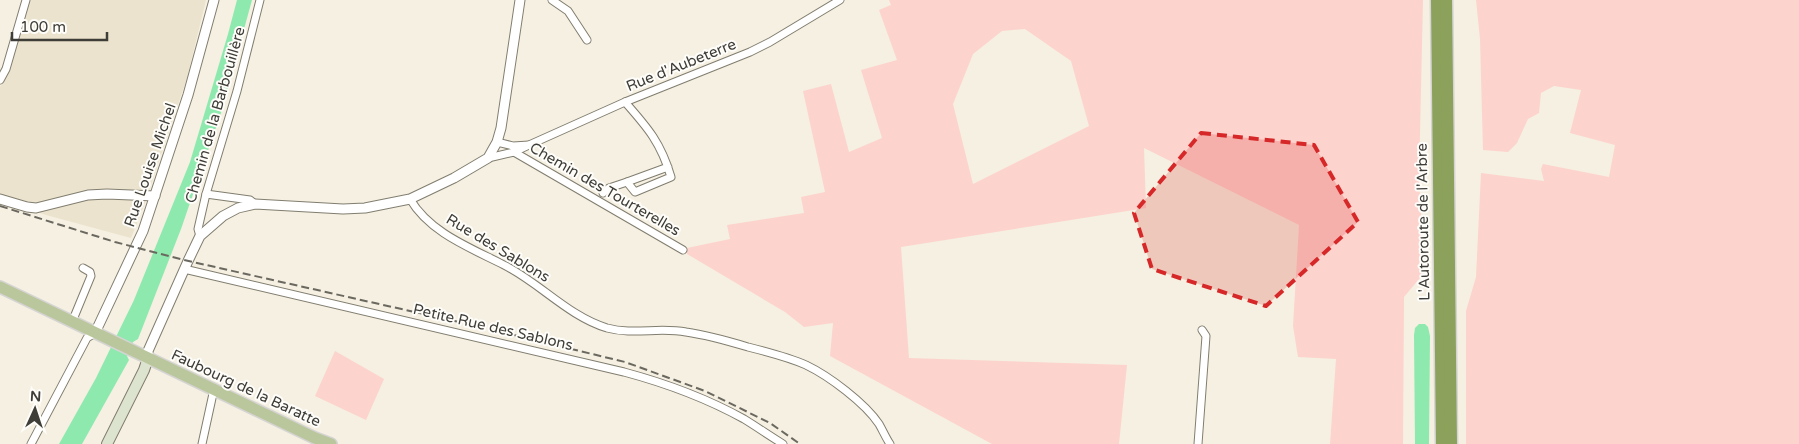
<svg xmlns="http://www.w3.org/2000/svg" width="1799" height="444" viewBox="0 0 1799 444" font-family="'Varela Round',sans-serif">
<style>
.built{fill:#ebe3cd}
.green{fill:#fdd3cd;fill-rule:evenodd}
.water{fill:#8ee9ae}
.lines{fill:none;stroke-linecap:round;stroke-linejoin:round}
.minor-casing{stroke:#817d6f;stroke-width:9}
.tertiary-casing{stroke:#817d6f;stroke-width:11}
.secondary-casing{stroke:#817d6f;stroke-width:12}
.primary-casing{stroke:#d5d4d3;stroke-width:14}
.motorway-casing{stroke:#d5d4d3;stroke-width:15}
.minor{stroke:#fff;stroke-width:7}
.tertiary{stroke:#fff;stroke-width:9}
.secondary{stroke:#dce3ce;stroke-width:10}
.primary{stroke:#bac79d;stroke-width:11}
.motorway{stroke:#8ca15b;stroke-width:12}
.rail{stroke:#6b6860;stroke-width:2;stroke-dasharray:8 4;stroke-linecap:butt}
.marked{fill:#d62828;fill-opacity:0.2;stroke:#d62828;stroke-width:4;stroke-dasharray:10 6;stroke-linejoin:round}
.labels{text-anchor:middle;stroke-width:4;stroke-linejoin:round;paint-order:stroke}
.street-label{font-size:15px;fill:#3f3d37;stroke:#fefdfa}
</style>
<rect width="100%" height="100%" fill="#f5f0e1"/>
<!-- built -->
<polygon class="built" points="29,0 206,0 187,78 145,203 131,238 46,215 0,199 0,87 6,75"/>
<!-- green -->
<g class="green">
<path d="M889,0H1423L1419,177L1424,273L1404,297L1403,444H1330L1336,359L1298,357L1293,326L1299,225L1144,148L1146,208L901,247L909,358L1127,365L1119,444H992L830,356L833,323L804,327L785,312L687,254V248L730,239L727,225L804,213L801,197L825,192L803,91L831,84L849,152L882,138L861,70L897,60L879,10L891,5ZM1025,29L1071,61L1089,126L973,184L953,104L973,54L1002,31Z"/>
<polygon points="1476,0 1799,0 1799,444 1466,444 1466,311 1476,277 1481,173 1544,181 1541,169 1543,164 1609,177 1615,145 1570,133 1581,90 1554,86 1541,93 1539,113 1528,119 1517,143 1508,152 1483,150 1480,39"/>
<polygon points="335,351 384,379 366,420 315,396"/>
</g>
<!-- water -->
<g class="water">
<polygon points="237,0 252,0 221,113 181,229 138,339 133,342 127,356 129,360 82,444 59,444 96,378 134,300 190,162 228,34"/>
<polygon points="1419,324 1425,324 1428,327 1430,336 1429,444 1415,444 1414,335 1415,328"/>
</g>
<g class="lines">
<defs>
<g id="minor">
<polyline points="552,0 568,11 587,40"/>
<polyline points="0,80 6,69 26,0"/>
<path d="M625,102C648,128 661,143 671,177L635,192L627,182L668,167"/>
<polyline points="529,145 625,102 750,52 770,42 840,0"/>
<polyline points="514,152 683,250"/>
<polyline points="488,158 514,152 529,145 513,146 497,142"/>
<polyline points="603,193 609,188 627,182"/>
<polyline points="206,194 250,200 255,204"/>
<path d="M410,199C430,233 471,248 504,265C540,283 568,316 607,328C633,335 660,327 686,332C707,335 728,341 748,347C768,352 788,357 806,365C829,376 865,403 879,424C883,431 886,438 890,444"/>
<polyline points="200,236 198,229 206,194 237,91 260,0"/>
<path d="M184,269L624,372C665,383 706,398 744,419C757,427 770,436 783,444"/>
<polyline points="72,322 91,276 90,272 83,268"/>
<polyline points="31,444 87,338 95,333"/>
<polyline points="202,444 214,389"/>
<polyline points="1198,444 1206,336 1202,330"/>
</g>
<g id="tertiary">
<polyline points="0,199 27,207 36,208 88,195 107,194 155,196"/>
<polyline points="95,333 143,231 188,95 214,0"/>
<polyline points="148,358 148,351 188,261 200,236 223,216 238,208 255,204 343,209 365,208 410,199 454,178 488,158 497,142 501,128 520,0"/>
</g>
<polyline id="secondary" points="107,444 144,370 148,358"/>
<polyline id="primary" points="0,287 315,438 331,444"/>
<g id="motorway">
<polyline points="1437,0 1442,444"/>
<polyline points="1446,0 1451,444"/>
</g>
</defs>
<!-- minor casing -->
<use href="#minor" class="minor-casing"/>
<!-- tertiary casing -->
<use href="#tertiary" class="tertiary-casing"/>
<!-- secondary casing -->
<use href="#secondary" class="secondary-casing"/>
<!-- primary casing -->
<use href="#primary" class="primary-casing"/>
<!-- motorway casing -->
<use href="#motorway" class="motorway-casing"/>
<!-- minor -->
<use href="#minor" class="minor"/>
<!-- tertiary -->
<use href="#tertiary" class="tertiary"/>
<!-- secondary -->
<use href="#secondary" class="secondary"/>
<!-- primary -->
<use href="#primary" class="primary"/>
<!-- motorway -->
<use href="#motorway" class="motorway"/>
<!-- rail -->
<polyline class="rail" points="0,206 115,242 184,260 481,327 625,362 705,391 770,423 800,444"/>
</g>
<!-- marked area -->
<path class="marked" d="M1201,133L1314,145L1358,222L1266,306L1152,269L1134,213Z"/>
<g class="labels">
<!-- street labels -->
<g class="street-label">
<text transform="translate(681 65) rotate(-22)" y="5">Rue d'Aubeterre</text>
<text transform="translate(215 115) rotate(-74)" y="5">Chemin de la Barbouillère</text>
<text transform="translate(150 165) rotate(-71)" y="5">Rue Louise Michel</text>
<text transform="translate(605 189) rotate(30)" y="5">Chemin des Tourterelles</text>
<text transform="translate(1423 222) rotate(-91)" y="5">L'Autoroute de l'Arbre</text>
<text transform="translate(498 248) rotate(31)" y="5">Rue des Sablons</text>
<text transform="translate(493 327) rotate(13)" y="5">Petite Rue des Sablons</text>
<text transform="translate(246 388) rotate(25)" y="5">Faubourg de la Baratte</text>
</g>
</g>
<!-- north arrow -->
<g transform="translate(35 409) rotate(3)" stroke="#fefdfa" stroke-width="4" paint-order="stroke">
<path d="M0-4L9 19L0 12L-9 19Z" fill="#3f3d37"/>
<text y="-8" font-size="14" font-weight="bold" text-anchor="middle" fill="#3f3d37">N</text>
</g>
<!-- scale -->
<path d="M12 32v8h95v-8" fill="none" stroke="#3f3d37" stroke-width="2.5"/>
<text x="20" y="32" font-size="15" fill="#3f3d37" stroke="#fefdfa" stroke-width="4" paint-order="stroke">100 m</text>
</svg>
